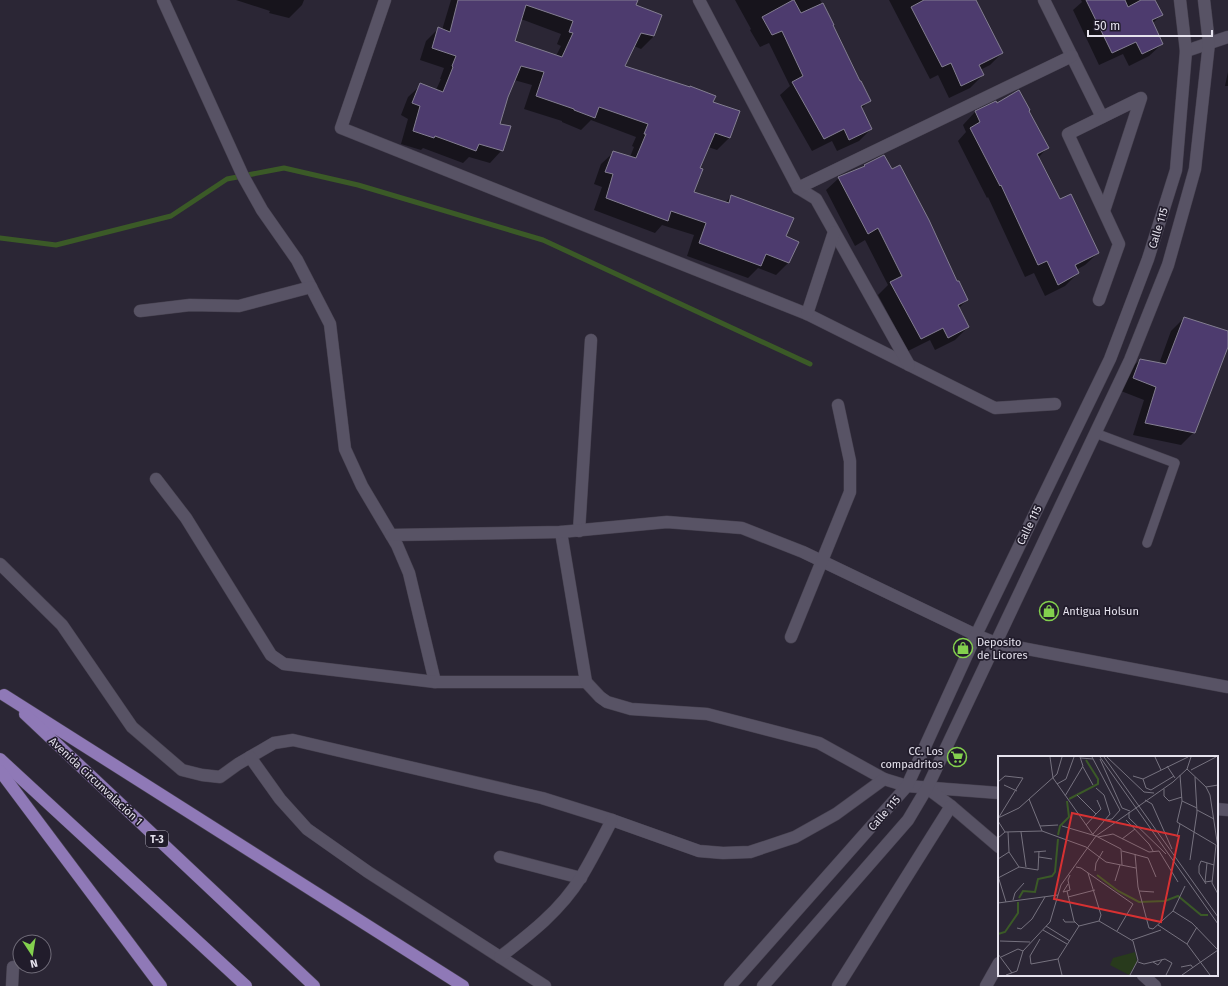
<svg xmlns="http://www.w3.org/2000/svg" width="1228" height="986" viewBox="0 0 1228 986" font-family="'Fira Sans',sans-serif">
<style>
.shadow{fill:#0007;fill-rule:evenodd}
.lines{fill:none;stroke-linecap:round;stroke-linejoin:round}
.stream{stroke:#3b5a27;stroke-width:5}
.building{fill:#4d3b6e;stroke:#837e91;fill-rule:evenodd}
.lane-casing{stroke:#46414f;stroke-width:10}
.street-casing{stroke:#46414f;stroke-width:13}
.secondary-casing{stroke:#46414f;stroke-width:13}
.primary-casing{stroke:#46414f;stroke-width:13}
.lane{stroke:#585365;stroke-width:9}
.street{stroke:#585365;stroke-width:12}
.secondary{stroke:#585365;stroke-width:12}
.primary{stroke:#8f79b7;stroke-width:12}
.labels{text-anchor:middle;stroke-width:3.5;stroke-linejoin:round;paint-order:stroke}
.shield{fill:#211c2b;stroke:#aba7b4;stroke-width:1}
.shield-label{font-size:10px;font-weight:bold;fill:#e6e3ee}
.street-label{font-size:11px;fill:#e6e3ee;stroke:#211c2b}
.poi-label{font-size:11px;fill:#e6e3ee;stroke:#211c2b;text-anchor:start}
.inset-river{fill:none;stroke:#3b5a27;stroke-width:2}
.inset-road{fill:none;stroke:#76727f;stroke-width:1}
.view{fill:#d73132;fill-opacity:0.15;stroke:#d73132;stroke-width:2}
.inset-edge{fill:none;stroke:#e6e3ee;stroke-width:2}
</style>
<rect width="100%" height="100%" fill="#2b2635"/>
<!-- shadow -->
<g class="shadow">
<polygon points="236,0 304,0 302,5 289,18 269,13 270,11"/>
<path d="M451,0H637L634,6L661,16L654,36L641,49L634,46L624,67L712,103L739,112L729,138L717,150L708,147L699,168L693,193L725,203L731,196L785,237L789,262L776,275L758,268L748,278L687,256L694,235L662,225L655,233L594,210L602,187L594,184L601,164L614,152L630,157L634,147L632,146L636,137L591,120L581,130L562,122V121L524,109L532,85L514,80L498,124L502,150L490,163L469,157L463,163L423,148L421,150L401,144L408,119L401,115L408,97L421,85L436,90L441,79H440L444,68L420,60L426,41L438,29L442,30ZM521,19L561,34L557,44L561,46L556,56L514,41Z"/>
<polygon points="735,0 820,0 833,25 832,25 869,101 861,109 871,129 859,141 837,151 832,141 812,151 780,95 790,86 769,43 760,47 750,30 751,29"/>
<polygon points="889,0 975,0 1002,53 990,65 980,70 983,75 970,88 949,98 938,75 930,79"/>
<polygon points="1081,0 1154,0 1161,15 1152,24 1162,44 1149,56 1129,66 1123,54 1099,65 1073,10 1082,2"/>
<polygon points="1228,72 1228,86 1225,86"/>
<polygon points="995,102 996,104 1028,111 1048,147 1038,158 1059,200 1098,253 1085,265 1076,270 1078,273 1065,286 1045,296 1034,273 1025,277 988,197 987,198 958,141 966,132 963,125 975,112"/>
<polygon points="884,156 967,300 959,308 968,327 955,340 935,350 930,340 908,351 878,295 888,285 865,240 855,246 826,190 839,178 861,169 864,165"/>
<polygon points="1184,318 1228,333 1228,344 1194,432 1181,445 1133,435 1144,400 1121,391 1127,372 1140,360 1159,364 1171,331"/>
</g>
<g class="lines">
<!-- stream -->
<polyline class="stream" points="0,238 56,245 171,216 227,179 284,168 358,185 543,240 810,364"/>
</g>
<!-- building -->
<g class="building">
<path d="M458,0H638L636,5L662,15L654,36L641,33L625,66L690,87V86L716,96L713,102L740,111L730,138L715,133L700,168L703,169L694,192L729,203L731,195L794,218L786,236L799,242L789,263L766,254L761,266L699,243L706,223L671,211L668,221L606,198L613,174L605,172L613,151L636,158L646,134H644L648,124L599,107L595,118L574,110V109L536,96L544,72L521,66L508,97L500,124L511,126L503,151L479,144L476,151L435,136L434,138L413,131L420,106L412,103L420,83L443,92L453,67L452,66L456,56L432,48L438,27L450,32ZM526,5L573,21L569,32L573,33L562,57L515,41Z"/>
<polygon points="793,0 794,0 801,13 823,3 834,25 833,25 860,81 861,81 871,101 861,106 872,129 849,140 844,129 824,139 792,82 803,76 782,31 772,35 762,17"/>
<polygon points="924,0 976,0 1003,53 979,65 984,75 961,86 951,63 942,67 911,7"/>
<polygon points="1086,0 1125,0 1128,7 1141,0 1155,0 1163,15 1152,20 1163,44 1142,54 1136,42 1112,53"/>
<polygon points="1019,90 1030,110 1029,111 1049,148 1037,154 1060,199 1071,194 1099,253 1075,265 1079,273 1058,285 1047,261 1038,265 1001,185 1000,186 970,128 980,122 975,111 996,101 997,103"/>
<polygon points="884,155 892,169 900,165 929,220 957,281 959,281 968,300 958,305 969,327 948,338 943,328 921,339 890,282 902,276 878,228 868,234 838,177 865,166 864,165"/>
<polygon points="1184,317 1228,331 1228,347 1195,433 1145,423 1156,387 1133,378 1140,359 1166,364"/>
</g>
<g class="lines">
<defs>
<polyline id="lane" points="1095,433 1175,463 1147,543"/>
<g id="street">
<polyline points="163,0 243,176 262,210 297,260 330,324 345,449 362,486 397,545 409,573 435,682"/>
<polyline points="385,0 341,128 807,314 995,408 1055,404"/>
<polyline points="699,0 798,188 816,199 909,365"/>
<polyline points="1044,0 1102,117"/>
<polyline points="798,188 1072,56"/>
<polyline points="1099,300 1119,244 1068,134 1141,98 1104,211"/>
<polyline points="140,311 190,305 239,306 311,287"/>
<polyline points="807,314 834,232"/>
<polyline points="156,479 186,518 271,655 284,664 435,682 586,682"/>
<polyline points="579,531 591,340"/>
<polyline points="561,532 586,682 600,697 607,702 631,709 707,714 819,743 884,779 907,786 999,793"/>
<polyline points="391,535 561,532 667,522 742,528 803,552 976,635 996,643 1228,687"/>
<polyline points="0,564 62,625 132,727 182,770 202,775 220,777 238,764 274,743 293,740 542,798 612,820 699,851 723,853 750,852 795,837 836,814 884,779"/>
<polyline points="791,637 850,492 850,461 838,405"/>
<polyline points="250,757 280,799 307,829 368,872 545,986"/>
<polyline points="927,788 951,806 999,847"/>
<polyline points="1217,809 1228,810"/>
<polyline points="500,857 581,878"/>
<path d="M500,957C530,934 561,910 581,877C592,859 602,839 612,820"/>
<polyline points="1143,975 1155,986"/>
<polyline points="12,986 13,967"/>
<polyline points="838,986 951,806"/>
<polyline points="986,986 999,963"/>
</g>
<g id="secondary">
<polyline points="1186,51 1228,37"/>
<polyline points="730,986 907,786 976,635 1110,359 1148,259 1176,170 1186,51 1180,0"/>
<polyline points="763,986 908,820 927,788 1130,360 1168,265 1195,169 1209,43 1204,0"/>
</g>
<g id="primary">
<polyline points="4,695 463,986"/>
<polyline points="25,714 314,986"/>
<polyline points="0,759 246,986"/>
<polyline points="0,771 161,986"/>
</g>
</defs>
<!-- lane casing -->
<use href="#lane" class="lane-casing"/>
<!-- street casing -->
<use href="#street" class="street-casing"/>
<!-- secondary casing -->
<use href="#secondary" class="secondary-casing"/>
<!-- primary casing -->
<use href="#primary" class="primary-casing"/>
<!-- lane -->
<use href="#lane" class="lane"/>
<!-- street -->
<use href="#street" class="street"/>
<!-- secondary -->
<use href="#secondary" class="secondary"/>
<!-- primary -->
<use href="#primary" class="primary"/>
</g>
<!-- icons -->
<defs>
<symbol id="shop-ring" viewBox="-11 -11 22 22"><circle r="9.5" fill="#211c2b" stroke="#83d04e" stroke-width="1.5"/><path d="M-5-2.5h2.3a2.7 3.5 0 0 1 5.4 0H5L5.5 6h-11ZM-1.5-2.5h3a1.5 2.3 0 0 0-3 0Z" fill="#83d04e"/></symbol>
<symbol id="supermarket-ring" viewBox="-11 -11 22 22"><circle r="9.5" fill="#211c2b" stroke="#83d04e" stroke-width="1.5"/><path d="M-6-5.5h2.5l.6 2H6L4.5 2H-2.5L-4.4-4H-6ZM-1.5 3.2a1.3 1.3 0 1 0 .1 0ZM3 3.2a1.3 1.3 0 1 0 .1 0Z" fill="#83d04e"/></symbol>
</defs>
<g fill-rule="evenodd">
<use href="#shop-ring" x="1038" y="600" width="22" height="22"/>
<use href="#shop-ring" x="952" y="637" width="22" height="22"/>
<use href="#supermarket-ring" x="946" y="746" width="22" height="22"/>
</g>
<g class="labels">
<!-- shield labels -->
<rect class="shield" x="146" y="831" width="22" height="16" rx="3"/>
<g class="shield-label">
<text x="157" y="843">T-3</text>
</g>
<!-- street labels -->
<g class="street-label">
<text transform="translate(1158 228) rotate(-73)" y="4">Calle 115</text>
<text transform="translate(1029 525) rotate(-64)" y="4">Calle 115</text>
<text transform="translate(96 781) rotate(43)" y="4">Avenida Circunvalación 1</text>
<text transform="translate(884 813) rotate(-49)" y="4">Calle 115</text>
</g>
<!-- poi labels -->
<g class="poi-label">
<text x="1063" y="615">Antigua Holsun</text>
<text x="977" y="646">Deposito<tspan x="977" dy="13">de Licores</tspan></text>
<text x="943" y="755" text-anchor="end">CC. Los<tspan x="943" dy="13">compadritos</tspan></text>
</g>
</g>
<!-- overview -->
<g transform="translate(998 756)">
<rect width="220" height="220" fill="#2b2635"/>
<path d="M137,196L139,206L131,219L112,209L115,202Z" fill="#283a1c"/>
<path class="inset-river" d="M71,43L100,28V23L88,4M60,79L62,70L71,61L69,45M99,119L120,135L141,146L167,145L180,140L203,159H210M21,142L25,135L37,136L40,123L54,120L57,116L60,83M0,178L7,176L20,157V146"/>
<path class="inset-road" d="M52,1L55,22L96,80M94,1L122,54L114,63L108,64M102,1L220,168M106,1L220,161M109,1L146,36L156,37M157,1L163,14M83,2L95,3M102,3L124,52L132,55M169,10L177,22M85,11L95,29M189,13L208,31L212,39L220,92M193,14L218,1M182,19L184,45L179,66L218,89L214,127L220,138M135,20L145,23L190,1M145,23L148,32L153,34L176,20M0,26L7,20L25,22L1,61M59,28L68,23L76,1M6,29L19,35M208,31L220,29M166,33V40L171,45L184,41M79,39L98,58L88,69M67,40L85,10L82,1M31,43L44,75M147,44L154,48L174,93M184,45L199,52M199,54L216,63M131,56V62L168,98M98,58L103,53L99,44M0,62L21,52L59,18L64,1M128,64L151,88L155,95M0,65L7,76M42,70L60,69M64,70L98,80L123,93L124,109M10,76L11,96L21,111M23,76L28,111M95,78L112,58L106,39L98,32M100,81L115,78L151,96L161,95L180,126M179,81L182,68M0,82L7,76L44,75L88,91L108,106L138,112M124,83L137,73M124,95L150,102L158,121M36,96L48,95M137,98L140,131L151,172L155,173L175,155M41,101L54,103M0,103L11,96M192,104L199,56L197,21M209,107L207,126L214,125M78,111L83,112L135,148L119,175M97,115L98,107L105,95M90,117L103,159L101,165M0,120L8,146M0,122L21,111L40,114L41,95M117,125L122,109M208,128L201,117V110L203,105L216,109M187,130L175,155L194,167L220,194M69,135L76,165L81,170M69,135L72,134L70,124L72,119M69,135L65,136L70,128M141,135L156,136M70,141L97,134M15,144L17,137L26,127M0,147L60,139M65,163L67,166H77M160,169L189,188L212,219M48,170L72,185M19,172L23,173L34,163L47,141M45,174L69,188M42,183L32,200L33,208L60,203M134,184L163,174M2,185L32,186M189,188L199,171M0,198L14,217M3,201L20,193L25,195M140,206L146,208L167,203L174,207L168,219M155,206L160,209L164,204M183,211L193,209L195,212M8,219L19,215L25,195L52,166L63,129L98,80L175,26L189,13L193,1M64,219L60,203L81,170L101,165L135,185L140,204L132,219M184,219L220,194"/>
<path class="view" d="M74,57L181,80L163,166L56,143Z"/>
<rect width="220" height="220" class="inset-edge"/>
</g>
<!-- north arrow -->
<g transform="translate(32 954) rotate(168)"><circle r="19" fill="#211c2b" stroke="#706c79"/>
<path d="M0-3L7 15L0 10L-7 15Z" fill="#83d04e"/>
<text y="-6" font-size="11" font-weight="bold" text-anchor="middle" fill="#e6e3ee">N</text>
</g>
<!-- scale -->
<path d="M1088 30v6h124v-6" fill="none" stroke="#e6e3ee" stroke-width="2"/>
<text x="1094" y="30" font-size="12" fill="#e6e3ee" stroke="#211c2b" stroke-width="3" paint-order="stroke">50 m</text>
</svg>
